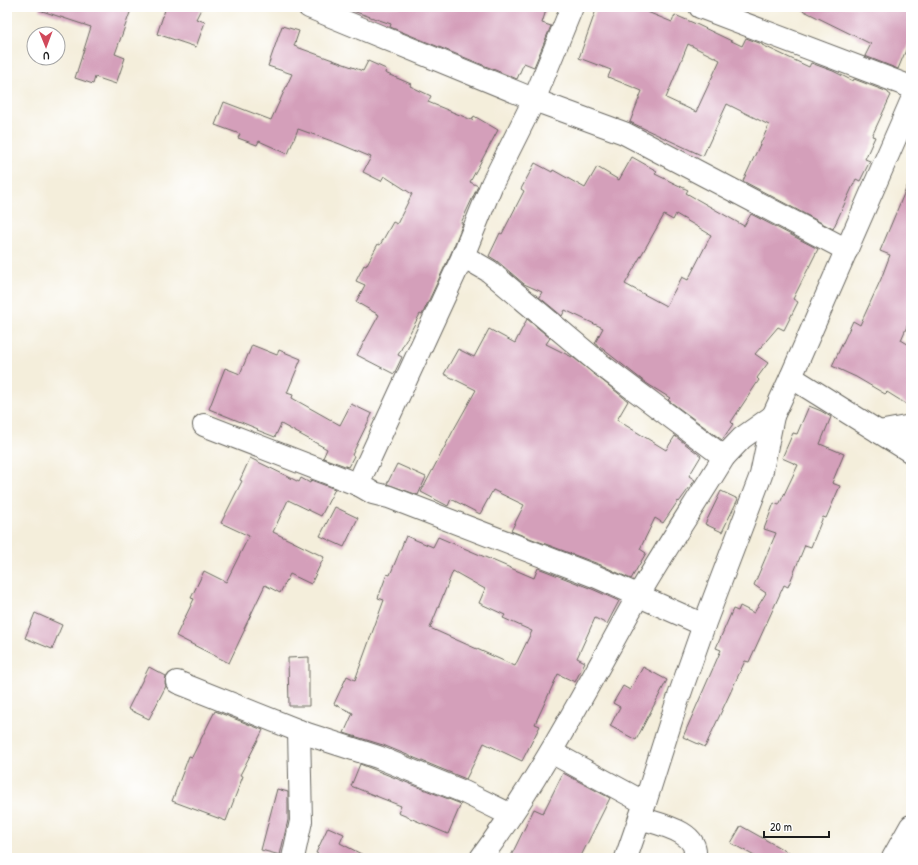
<svg xmlns="http://www.w3.org/2000/svg" width="918" height="865" viewBox="0 0 918 865" font-family="'Patrick Hand',sans-serif">
<style>
.building{fill:#d49fba;fill-rule:evenodd}
.lines{fill:none;stroke-linecap:round;stroke-linejoin:round}
.street-casing{stroke:#68665f;stroke-width:24}
.street{stroke:#fff;stroke-width:22}
</style>
<rect width="100%" height="100%" fill="#fff"/>
<filter id="ink" filterUnits="userSpaceOnUse"><feTurbulence type="fractalNoise" baseFrequency=".025" numOctaves="2"/><feDisplacementMap in="SourceGraphic" scale="8" xChannelSelector="R" yChannelSelector="G"/><feConvolveMatrix kernelMatrix="1 2 1 2 8 2 1 2 1" color-interpolation-filters="sRGB"/></filter>
<filter id="wash" filterUnits="userSpaceOnUse"><feTurbulence type="fractalNoise" baseFrequency=".012" numOctaves="4" result="noise"/><feDisplacementMap in="SourceGraphic" scale="16" xChannelSelector="R" yChannelSelector="G"/><feGaussianBlur stdDeviation="0.9" result="paint"/><feColorMatrix in="noise" values="0 0 0 0 0 0 0 0 0 0 0 0 0 0 0 0 0 1.4 0 .05"/><feComposite in="paint" operator="in"/></filter>
<g filter="url(#wash)">
<rect width="100%" height="100%" fill="#f4eedb"/>
<g id="blocks">
<!-- building -->
<g class="building">
<polygon points="40,7 132,7 115,54 125,58 116,84 95,77 93,84 75,78 91,27 39,10"/>
<polygon points="166,7 202,7 196,19 205,22 196,47 157,34"/>
<polygon points="350,7 547,7 542,23 551,26 534,67 524,63 517,79 390,27 391,24 350,10"/>
<path d="M597,7H635L672,22L675,15L696,24L742,46L746,38L762,44V45L809,67L811,63L833,71L853,81L854,79L888,92V93L891,95L872,136L875,137L865,159L870,161L860,181L856,179L833,229L743,181L769,125L727,104L703,156L630,122L642,91L608,77L611,70L579,58ZM688,44L720,60L696,112L666,98Z"/>
<polygon points="796,7 911,7 911,38 898,69 865,56 871,44"/>
<polygon points="282,26 299,31 294,46 363,71 368,61 386,69 385,73 411,84 410,86 431,96 428,102 472,120 474,116 498,130 470,182 478,186 461,223 463,223 452,251 422,315 420,314 398,355 402,357 394,374 357,355 379,315 356,302 365,285 356,281 364,265 366,266 378,244 380,245 393,222 397,224 412,194 384,176 381,181 363,172 371,157 340,144 298,129 288,154 259,141 257,145 238,138 240,134 215,125 224,102 271,120 292,74 268,66"/>
<path d="M632,157L657,171L655,174L688,190L686,193L744,226L751,214L818,249L793,299L798,302L784,330L778,327L755,354L768,363L757,378L759,380L731,422L733,424L722,440L668,400L670,398L646,383L595,343L603,328L565,310L562,316L539,297L542,292L524,284L497,261L489,256L500,233L502,234L524,191L521,189L535,163L552,172L553,170L585,188L597,167L619,180ZM676,214L711,235L688,280L682,277L666,306L625,284L664,215L673,220Z"/>
<polygon points="911,177 911,317 901,340 911,346 911,407 887,392 885,394 856,377 832,366 853,321 860,325 881,279 890,255 880,251"/>
<polygon points="527,319 550,338 546,344 574,358 628,401 617,420 666,450 675,436 701,456 689,476 695,480 679,502 678,501 663,523 655,518 640,549 646,553 631,579 601,565 511,531 524,505 493,490 480,514 451,499 448,506 421,492 453,431 476,390 444,374 458,349 474,357 489,329 515,343"/>
<polygon points="252,345 277,355 279,350 301,359 287,393 293,395 292,398 340,425 351,404 372,414 352,455 354,456 348,467 323,458 327,449 281,424 275,437 257,430 258,429 209,409 225,368 240,374"/>
<polygon points="809,406 821,411 831,417 820,444 844,454 832,483 840,486 826,518 823,517 811,547 805,545 788,587 784,585 749,662 745,661 705,747 683,737 721,650 716,648 733,609 738,611 740,606 754,613 766,593 754,585 776,533 764,529 774,503 779,505 798,465 782,458 793,433 797,434"/>
<polygon points="250,458 299,482 301,478 310,483 311,480 335,489 321,516 288,500 273,532 324,557 311,584 290,574 280,593 265,585 244,629 245,629 229,663 176,636 194,599 191,598 204,571 226,582 249,536 221,523 242,481 240,480"/>
<polygon points="397,464 426,477 418,495 387,484"/>
<polygon points="721,491 738,499 722,532 705,524"/>
<polygon points="335,507 358,518 344,547 320,536"/>
<path d="M406,536L433,547L438,537L534,578L538,568L592,589L619,601L607,624L595,618L577,658L585,662L575,682L558,674L535,724L540,726L522,761L484,743L466,779L383,745L344,733L353,713L334,704L347,676L355,680L384,600L378,598L387,574L390,575ZM453,571L485,589L479,603L505,615L503,618L532,631L515,666L430,628Z"/>
<polygon points="35,613 62,625 52,649 25,638"/>
<polygon points="309,657 309,706 289,706 288,658"/>
<polygon points="149,667 166,676 165,683 166,686 149,719 128,709"/>
<polygon points="643,667 667,680 636,740 610,726 620,707 613,703 623,686 630,690"/>
<polygon points="215,711 263,730 240,775 243,776 226,821 172,801 189,756 192,757"/>
<polygon points="360,764 461,804 448,834 398,813 401,806 351,786"/>
<polygon points="563,773 610,798 580,858 510,858 534,809 543,813"/>
<polygon points="277,789 288,792 288,820 280,855 261,850"/>
<polygon points="741,826 798,858 758,858 731,843"/>
<polygon points="328,827 344,834 340,843 369,858 327,858 316,853"/>
</g>
</g>
</g>
<g filter="url(#ink)">
<use href="#blocks" fill-opacity="0" stroke="#68665f" stroke-width="1"/>
<g class="lines">
<defs>
<g id="street">
<polyline points="309,7 545,104 624,133 847,250"/>
<polyline points="572,7 534,100 492,184 463,256 363,473 359,485 373,493 389,497 597,577 704,625"/>
<polyline points="700,7 911,87"/>
<polyline points="463,256 489,271 600,364 724,457"/>
<polyline points="791,377 911,452"/>
<polyline points="204,425 359,485"/>
<polyline points="879,432 911,426"/>
<polyline points="177,682 307,734 378,757 464,792 511,815"/>
<polyline points="551,752 645,803"/>
<path d="M640,818C658,824 702,832 694,858"/>
<polyline points="293,858 301,821 299,731"/>
<path d="M481,858C542,776 588,685 638,596C665,549 696,503 724,457L742,438L773,416"/>
<polyline points="626,858 645,803 677,702 704,625 761,475 773,416 791,377 911,102"/>
<polyline points="893,858 911,826"/>
</g>
</defs>
<!-- street casing -->
<use href="#street" class="street-casing"/>
<!-- street -->
<use href="#street" class="street"/>
</g>
</g>
<!-- margin -->
<rect width="918" height="865" fill="none" stroke="#fff" stroke-width="24"/>
<!-- north arrow -->
<g transform="translate(46 46) rotate(179)"><circle r="19" fill="#ffffff" stroke="#a4a4a4"/>
<path d="M0-3L7 15L0 10L-7 15Z" fill="#d1495b"/>
<text y="-6" font-size="11" font-weight="bold" text-anchor="middle" fill="#1c1c1c">U</text>
</g>
<!-- scale -->
<path d="M764 831v6h65v-6" fill="none" stroke="#1c1c1c" stroke-width="2"/>
<text x="770" y="831" font-size="12" fill="#1c1c1c" stroke="#ffffff" stroke-width="3" paint-order="stroke">20 m</text>
</svg>
